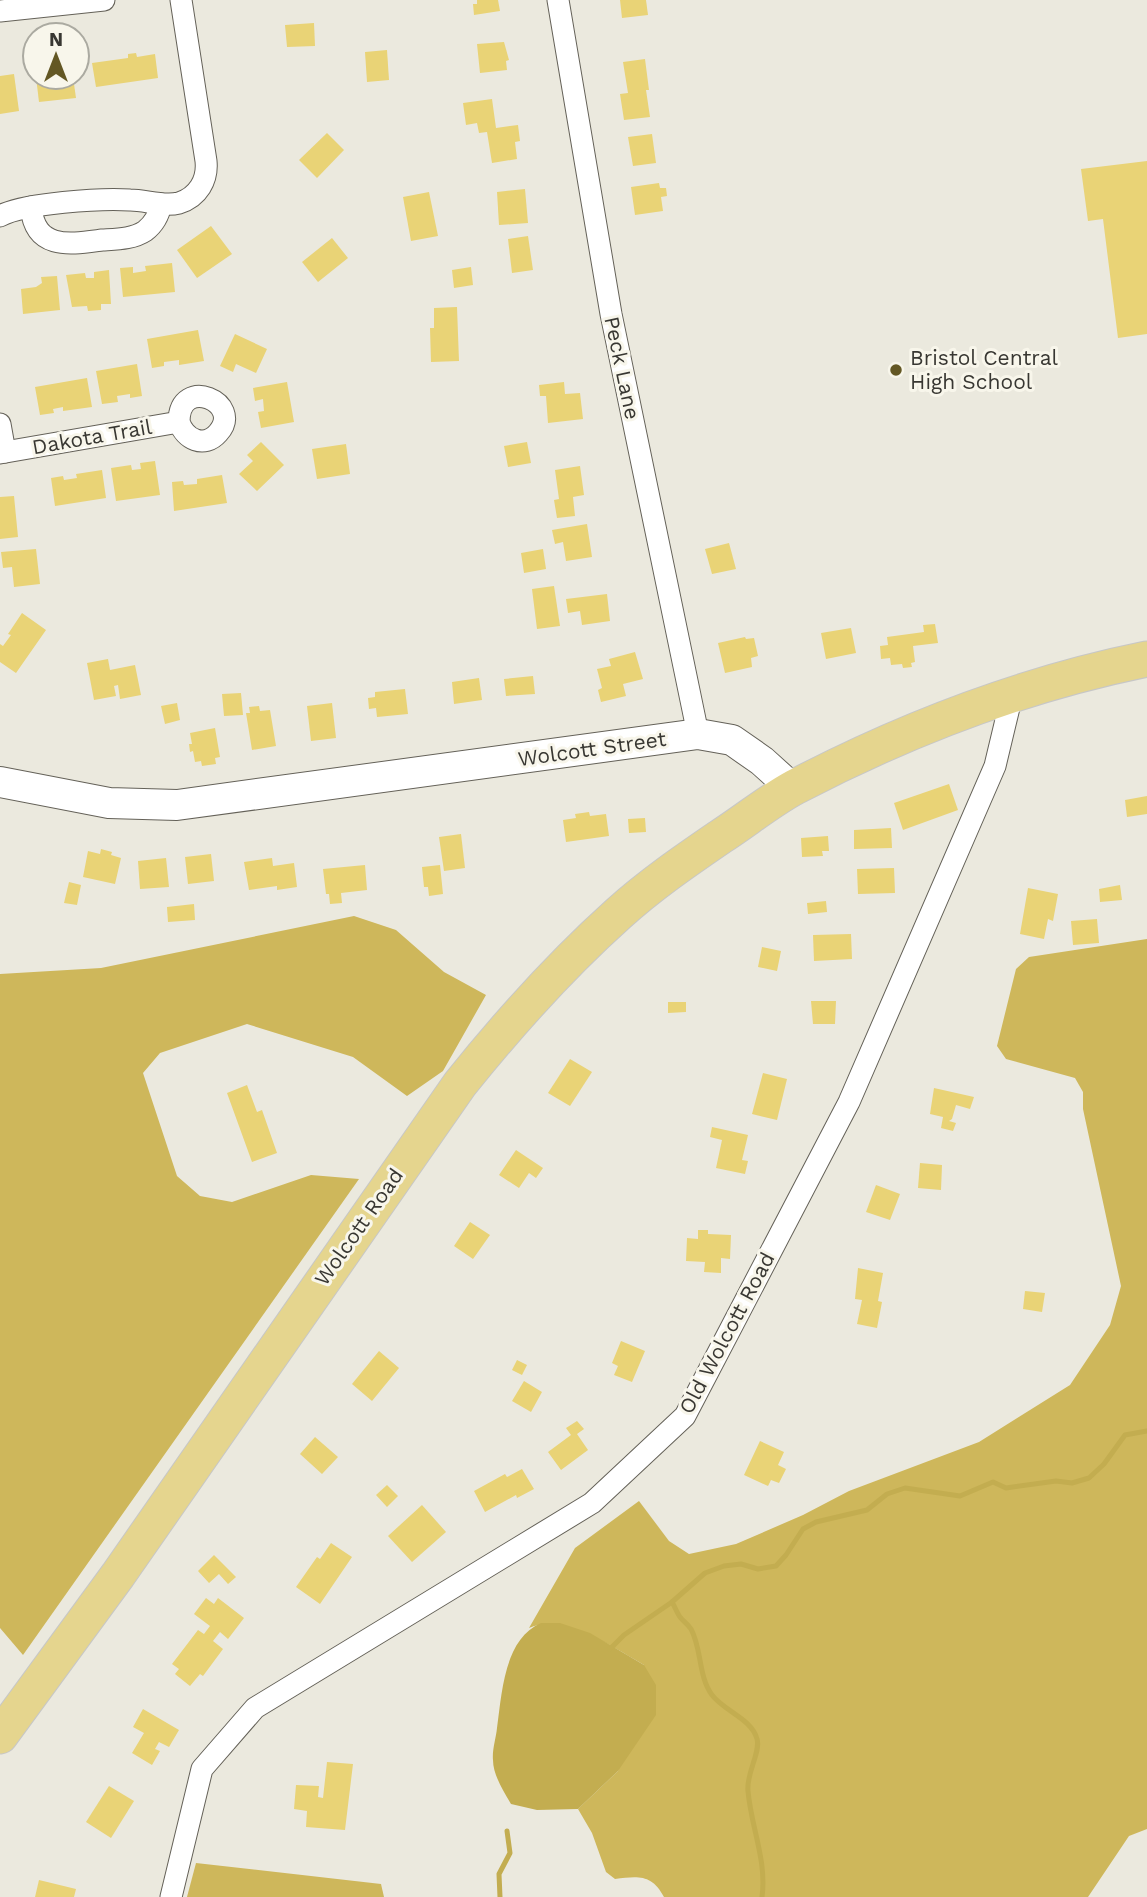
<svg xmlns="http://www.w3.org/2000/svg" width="1147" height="1897" viewBox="0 0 1147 1897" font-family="'Work Sans',sans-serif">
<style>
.forest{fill:#ceb75b}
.water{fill:#c3ad50}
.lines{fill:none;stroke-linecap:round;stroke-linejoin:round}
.stream{stroke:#c3ad50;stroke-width:5}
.building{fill:#e9d376}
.minor-casing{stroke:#646158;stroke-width:23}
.secondary-casing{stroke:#646158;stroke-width:32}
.primary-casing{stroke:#c7c7c6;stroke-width:37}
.minor{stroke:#fff;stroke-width:21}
.secondary{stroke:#fff;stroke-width:30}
.primary{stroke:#e5d58e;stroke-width:35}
.poi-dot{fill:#635724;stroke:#f8f6eb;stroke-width:2.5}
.labels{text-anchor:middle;stroke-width:6;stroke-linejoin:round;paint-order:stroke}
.poi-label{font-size:21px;fill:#383732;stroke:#f8f6eb;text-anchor:start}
.street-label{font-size:21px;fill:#383732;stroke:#f8f6eb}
</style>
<rect width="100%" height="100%" fill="#ebe9de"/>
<!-- forest -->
<g class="forest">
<polygon points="354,916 396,930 444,972 486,995 443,1071 407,1096 353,1057 247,1024 160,1053 143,1073 177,1176 200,1196 232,1202 311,1175 359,1179 23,1655 0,1628 0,974 101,968"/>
<path d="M1147,939V1829L1129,1836L1088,1897H664C652,1874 638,1876 615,1879L606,1872L592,1833L578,1809L618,1771L644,1665C614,1648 564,1613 529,1628L575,1548L639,1501L669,1541L689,1554L736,1544L803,1515L849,1491L979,1442L1070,1385L1110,1325L1121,1286L1083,1109V1092L1075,1078L1006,1059L997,1046L1016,969L1029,957Z"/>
<polygon points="196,1863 381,1884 384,1897 187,1897"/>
</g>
<!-- water -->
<path class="water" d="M541,1623H560L590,1633L644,1665L656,1685V1715L618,1771L578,1809L537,1810L511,1804C504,1792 493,1775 493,1760C492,1750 496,1738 497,1728C502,1693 504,1639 541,1623Z"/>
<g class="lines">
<!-- stream -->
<g class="stream">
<path d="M672,1602C675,1607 677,1613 680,1617C683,1621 688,1624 691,1629C702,1649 698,1676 712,1695C724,1711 752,1719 757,1739C761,1752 746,1773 748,1791C751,1827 767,1860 762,1897"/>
<polyline points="610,1649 624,1635 672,1602 705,1573 724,1566 741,1564 758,1569 776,1566 786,1555 803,1529 816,1522 867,1510 887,1494 905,1488 960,1496 993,1482 1006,1488 1056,1481 1072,1483 1089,1478 1104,1464 1125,1435 1147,1431"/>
<polyline points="500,1897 499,1874 510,1853 507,1831"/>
</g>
</g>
<!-- building -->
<g class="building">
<polygon points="477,0 498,0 500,11 474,15 473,4 477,4"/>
<polygon points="620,0 646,0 648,15 622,18"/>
<polygon points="314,23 315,46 287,47 285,25"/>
<polygon points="504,42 509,60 506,61 507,70 480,73 477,44"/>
<polygon points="387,50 389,80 367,82 365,52"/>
<polygon points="136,53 137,57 155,54 158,78 96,87 92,63 128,58 128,54"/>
<polygon points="645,59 649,90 646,90 650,117 624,120 620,94 628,93 623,62"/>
<polygon points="14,74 19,111 0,114 0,76"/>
<polygon points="36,77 73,77 76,98 39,102"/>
<polygon points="492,99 496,128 518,125 520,141 515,142 517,159 492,163 487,132 479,133 477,123 466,125 463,103"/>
<polygon points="327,133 344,150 317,178 299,160"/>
<polygon points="652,134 656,163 633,166 628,137"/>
<polygon points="1147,161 1147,334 1118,338 1103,219 1088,221 1081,169"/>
<polygon points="659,183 660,188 666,188 667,196 661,197 663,211 635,215 631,187"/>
<polygon points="525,189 528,223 499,225 497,192"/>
<polygon points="429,192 438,236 411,241 403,197"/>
<polygon points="211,226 232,254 197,278 177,250"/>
<polygon points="528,236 533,270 512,273 508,239"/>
<polygon points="332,238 348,258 318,282 302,262"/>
<polygon points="172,263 175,292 123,297 120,268 133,267 133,273 146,271 145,266"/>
<polygon points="471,267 473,285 454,288 452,270"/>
<polygon points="109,270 111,304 101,304 101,310 88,311 87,306 72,307 66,275 85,273 86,278 94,278 94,272"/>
<polygon points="57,276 60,310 23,314 21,289 36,287 42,283 41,277"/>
<polygon points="457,307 459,361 431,362 430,328 434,328 434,308"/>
<polygon points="198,330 204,361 179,365 179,360 164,362 164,366 152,368 147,339"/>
<polygon points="235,334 267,349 256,373 236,364 233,372 220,366"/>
<polygon points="137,364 142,396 130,398 130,394 117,396 118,402 102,404 96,371"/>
<polygon points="87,378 92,407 63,411 63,407 53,409 54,413 40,415 35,387"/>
<polygon points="287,382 294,422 261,428 258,412 264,411 263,399 255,401 253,388"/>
<polygon points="564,382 565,394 580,393 583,419 548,423 546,396 540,396 539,385"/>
<polygon points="261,442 284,465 257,491 239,474 253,461 247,455"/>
<polygon points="527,442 531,463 508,467 504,446"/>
<polygon points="346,444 350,474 317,479 312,449"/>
<polygon points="155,461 160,495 116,501 111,468 131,465 132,470 141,469 140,463"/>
<polygon points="580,466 584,495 573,497 575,516 557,518 554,500 559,499 555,470"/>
<polygon points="102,470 106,498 55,506 51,478 63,476 64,480 77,478 76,474"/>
<polygon points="222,475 227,503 174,511 172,482 183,481 184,485 197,484 197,479"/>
<polygon points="14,496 18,537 0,539 0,497"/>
<polygon points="587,524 592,557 566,561 563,542 555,544 552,530"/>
<polygon points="729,543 736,569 712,574 705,549"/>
<polygon points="36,549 40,584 14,587 12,567 3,568 1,552"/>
<polygon points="543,549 546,569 524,573 521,553"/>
<polygon points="554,586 560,626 537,629 532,589"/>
<polygon points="607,594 610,621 582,625 580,611 568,613 566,599"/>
<polygon points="22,613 46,630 16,673 0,662 0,644 3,646 11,635 8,634"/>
<polygon points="935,624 938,643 913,646 915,662 911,663 912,667 903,668 902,664 891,665 890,658 881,659 880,646 888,645 887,637 924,632 923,625"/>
<polygon points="851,628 856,653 826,659 821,633"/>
<polygon points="745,637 746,639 754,638 758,656 751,658 752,667 725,673 718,643"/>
<polygon points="635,652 643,679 623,684 626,696 601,702 598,690 602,688 597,669 611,666 609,659"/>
<polygon points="108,659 110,670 135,665 141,695 120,699 118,685 114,686 116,696 94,700 87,663"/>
<polygon points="533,676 535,694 506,696 504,679"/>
<polygon points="479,678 482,700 454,704 452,682"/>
<polygon points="405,689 408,714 377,717 376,708 369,709 368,698 375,697 375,692"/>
<polygon points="241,693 243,715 224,716 222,694"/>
<polygon points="177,703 180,720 165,724 161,706"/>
<polygon points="332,703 336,738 311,741 307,706"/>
<polygon points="259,706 260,711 270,710 276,746 252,750 246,713 250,713 249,707"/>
<polygon points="215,728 220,757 215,758 216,764 202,766 201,761 195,762 193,751 190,752 189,744 192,744 190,733"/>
<polygon points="949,784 958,810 903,830 894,803"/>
<polygon points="1147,796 1147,814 1127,817 1125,800"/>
<polygon points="589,812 590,816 606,814 609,836 566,842 563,820 576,818 575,814"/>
<polygon points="645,818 646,832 629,833 628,819"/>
<polygon points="891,828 892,848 854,849 854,830"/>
<polygon points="461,834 465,868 444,871 439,837"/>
<polygon points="828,836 829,851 822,851 823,856 802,857 801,838"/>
<polygon points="101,849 112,852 111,855 121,858 115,884 83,877 88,851 100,854"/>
<polygon points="211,854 214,881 188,884 185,857"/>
<polygon points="166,858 169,887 140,889 138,861"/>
<polygon points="272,858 273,866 294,863 297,887 277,890 277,886 249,890 244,862"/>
<polygon points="365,865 367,890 341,893 342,903 330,904 329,894 326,894 323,869"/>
<polygon points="440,865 443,894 429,896 428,887 424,887 422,867"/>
<polygon points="894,868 895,893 858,894 857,869"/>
<polygon points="69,882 81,885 77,905 64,903"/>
<polygon points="1120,885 1122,900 1100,902 1099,889"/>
<polygon points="1028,888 1058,894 1053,921 1048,919 1044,939 1020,934"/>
<polygon points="826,901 827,912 808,914 807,903"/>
<polygon points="194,904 195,920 168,922 167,907"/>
<polygon points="1097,919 1099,943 1073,945 1071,921"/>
<polygon points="851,934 852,959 814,961 813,935"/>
<polygon points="762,947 781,951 777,971 758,967"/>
<polygon points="811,1001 836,1001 835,1024 813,1024"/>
<polygon points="668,1002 686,1002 686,1012 668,1013"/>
<polygon points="570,1059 592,1072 570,1106 548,1093"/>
<polygon points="763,1073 787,1079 777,1120 752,1114"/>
<polygon points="247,1085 257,1112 262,1110 277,1153 252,1162 227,1093"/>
<polygon points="934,1088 974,1097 970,1109 956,1105 952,1119 949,1121 956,1123 953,1131 941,1128 943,1117 930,1114"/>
<polygon points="712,1127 748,1135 742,1160 748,1161 745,1174 716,1168 722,1140 710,1137"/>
<polygon points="516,1150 543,1168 536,1178 529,1173 519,1188 499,1175"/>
<polygon points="920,1163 942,1165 941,1190 918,1188"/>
<polygon points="876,1185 900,1194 890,1220 866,1212"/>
<polygon points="470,1222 490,1235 473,1259 454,1246"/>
<polygon points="698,1230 708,1230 708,1234 731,1235 730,1259 721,1258 721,1273 704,1272 705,1262 686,1261 687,1238 698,1239"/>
<polygon points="858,1268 883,1273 878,1301 882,1302 877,1328 857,1324 862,1300 855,1299"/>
<polygon points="1025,1291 1045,1293 1042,1312 1023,1309"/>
<polygon points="621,1341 645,1351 632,1382 614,1375 618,1366 612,1363"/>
<polygon points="379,1351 399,1368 372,1401 352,1384"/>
<polygon points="517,1360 527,1365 522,1375 512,1370"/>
<polygon points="524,1381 542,1392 531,1412 512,1401"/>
<polygon points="577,1421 584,1429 577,1434 588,1450 561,1470 548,1452 571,1435 566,1428"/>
<polygon points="315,1437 338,1457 322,1474 300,1454"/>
<polygon points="760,1441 784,1452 778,1465 786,1469 779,1483 771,1480 768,1486 744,1475"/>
<polygon points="522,1469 534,1489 517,1498 516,1495 485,1512 474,1491 505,1474 507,1477"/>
<polygon points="387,1485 398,1496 387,1507 376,1495"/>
<polygon points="422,1505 446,1532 412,1562 388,1536"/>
<polygon points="331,1543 352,1557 320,1604 296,1587 317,1557 320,1559"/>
<polygon points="214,1555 236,1577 228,1584 219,1574 209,1583 198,1571"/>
<polygon points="206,1598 214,1604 218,1598 244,1618 228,1639 220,1632 213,1641 223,1649 203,1676 200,1674 190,1686 175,1674 179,1669 172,1664 198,1630 204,1634 210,1626 194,1614"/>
<polygon points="143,1709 179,1730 169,1747 159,1742 155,1749 160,1751 152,1765 132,1753 144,1733 133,1727"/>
<polygon points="327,1762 353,1764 345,1830 306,1827 307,1811 294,1809 296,1785 319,1786 318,1797 323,1798"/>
<polygon points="109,1786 134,1801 111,1838 86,1822"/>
<polygon points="39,1880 76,1889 74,1897 35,1897"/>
</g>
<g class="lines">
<defs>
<g id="minor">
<polyline points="558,0 611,314 698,734"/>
<polyline points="0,11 104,0"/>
<path d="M31,207C35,251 71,244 102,240C117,239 133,239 145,231C154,224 159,215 161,204"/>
<path d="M0,216C24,203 102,198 130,200C146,200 163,207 179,203C198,197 208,180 206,161L181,0"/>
<polyline points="0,424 5,452"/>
<path d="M0,453L179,422C185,439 204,449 218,433C245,403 179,374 179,422"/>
<polyline points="171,1897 202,1769 255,1708 592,1503 685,1416 849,1102 995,766 1012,695"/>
</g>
<polyline id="secondary" points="0,782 109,803 177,805 698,734 732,740 762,761 793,789"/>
<path id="primary" d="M0,1736L118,1575L460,1084C509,1023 560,966 618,914C650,885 685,861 720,837C745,821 769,801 795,787C906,729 1024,684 1147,659"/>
</defs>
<!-- minor casing -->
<use href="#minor" class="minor-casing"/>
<!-- secondary casing -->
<use href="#secondary" class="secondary-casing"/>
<!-- primary casing -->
<use href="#primary" class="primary-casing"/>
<!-- minor -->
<use href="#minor" class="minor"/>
<!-- secondary -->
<use href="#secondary" class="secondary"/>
<!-- primary -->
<use href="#primary" class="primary"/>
</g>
<!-- markers -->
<circle class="poi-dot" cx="896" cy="370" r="7"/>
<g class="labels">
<!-- poi labels -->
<g class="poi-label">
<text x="910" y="365">Bristol Central<tspan x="910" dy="24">High School</tspan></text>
</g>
<!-- street labels -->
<g class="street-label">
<text transform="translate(622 368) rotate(78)" y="7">Peck Lane</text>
<text transform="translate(92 437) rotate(-10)" y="7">Dakota Trail</text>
<text transform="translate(592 749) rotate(-8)" y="7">Wolcott Street</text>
<text transform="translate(359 1227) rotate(-55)" y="7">Wolcott Road</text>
<text transform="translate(727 1333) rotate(-62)" y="7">Old Wolcott Road</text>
</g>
</g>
<!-- north arrow -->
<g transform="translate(56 56)"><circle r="33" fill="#f8f6eb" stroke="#abaaa1" stroke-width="2"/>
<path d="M0-5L12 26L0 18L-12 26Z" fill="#635724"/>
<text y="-10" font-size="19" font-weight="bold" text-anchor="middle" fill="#383732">N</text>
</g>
</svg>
